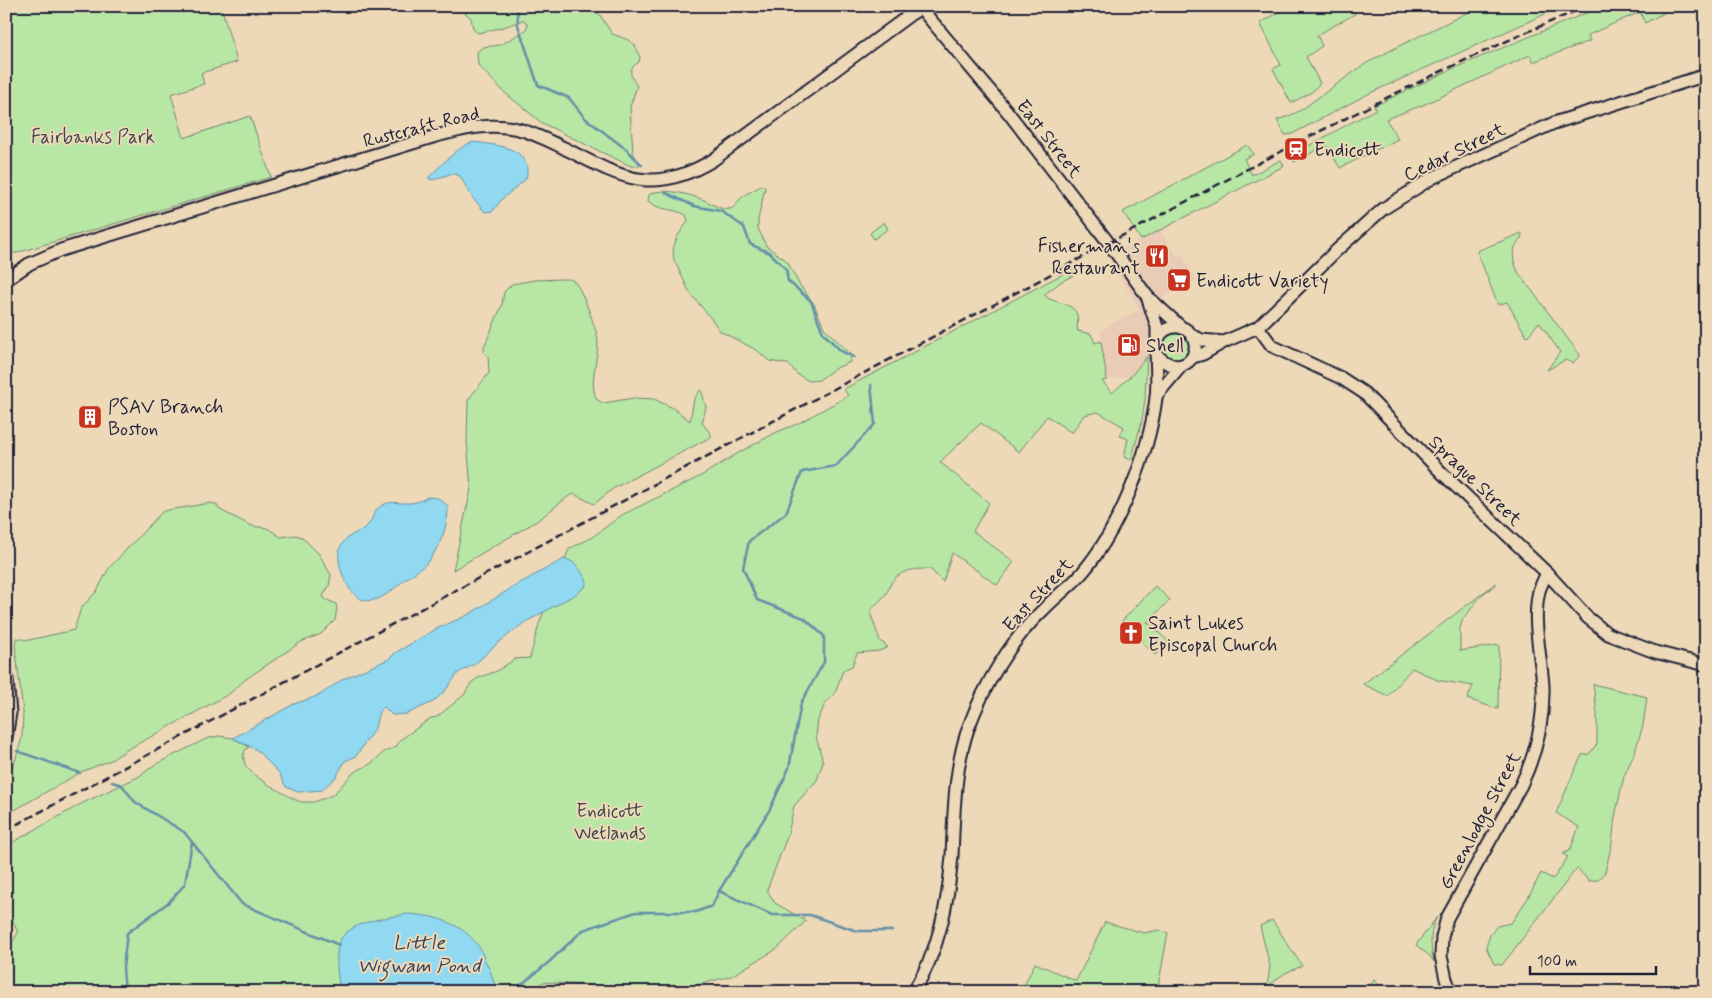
<svg xmlns="http://www.w3.org/2000/svg" width="1712" height="998" viewBox="0 0 1712 998" font-family="Mynerve,sans-serif">
<style>
.built{fill:#eacbb8}
.green{fill:#b8e7a5;stroke:#6d8470}
.water{fill:#90d9f1;stroke:#6490a8}
.lines{fill:none;stroke-linecap:round;stroke-linejoin:round}
.stream{stroke:#6490a8;stroke-width:2.5}
.secondary-casing{stroke:#22223b;stroke-width:15}
.secondary{stroke:#edd9b7;stroke-width:11}
.rail{stroke:#22223b;stroke-width:2.5;stroke-dasharray:8 4;stroke-linecap:butt}
.labels{text-anchor:middle;stroke-width:4;stroke-linejoin:round;paint-order:stroke}
.street-label{font-size:19px;fill:#22223b;stroke:#edd9b7}
.park-label{font-size:19px;fill:#404950;stroke:#edd9b7}
.poi-label{font-size:19px;fill:#22223b;stroke:#edd9b7;text-anchor:start}
.water-label{font-size:20px;font-style:italic;fill:#38475f;stroke:#edd9b7}
</style>
<rect width="100%" height="100%" fill="#edd9b7"/>
<filter id="ink" filterUnits="userSpaceOnUse"><feTurbulence type="fractalNoise" baseFrequency=".02" numOctaves="2"/><feDisplacementMap in="SourceGraphic" scale="10" xChannelSelector="R" yChannelSelector="G"/><feConvolveMatrix kernelMatrix="1 2 1 2 8 2 1 2 1" color-interpolation-filters="sRGB"/></filter>
<g filter="url(#ink)">
<!-- built -->
<polygon class="built" points="1160,230 1177,257 1182,254 1196,279 1162,299 1147,322 1151,328 1151,333 1147,346 1147,356 1131,376 1107,380 1101,332 1103,328 1139,310 1108,257"/>
<!-- green -->
<g class="green">
<polygon points="6,6 221,6 237,62 201,73 204,84 171,94 184,138 250,116 271,177 6,256"/>
<path d="M464,6H584L594,10L600,15L612,34L629,40L635,45L640,57L639,62C627,69 630,76 637,86L630,107L633,152L640,166H631L599,151L542,123L504,92L478,65L477,52L483,47L500,45L526,30L528,24L523,20L504,27L478,33L473,29L471,18L463,11Z"/>
<polygon points="1291,6 1354,6 1355,14 1317,35 1322,46 1306,57 1320,83 1312,92 1291,103 1273,69 1281,65 1260,23"/>
<polygon points="1481,6 1563,6 1368,94 1292,134 1285,135 1277,120 1289,116 1301,110 1365,64 1401,45"/>
<polygon points="1603,6 1677,6 1645,23 1640,12 1588,35 1590,41 1533,62 1530,55 1423,105 1386,119 1398,139 1340,168 1326,145 1294,162 1290,156 1376,109 1374,106 1452,69"/>
<polygon points="1247,145 1254,154 1244,159 1252,175 1281,160 1284,166 1141,240 1123,212"/>
<path d="M763,185L765,188L758,220V228L766,246L787,261L799,284L814,304L824,328L851,354L850,362L834,369L819,380L809,381L797,374L788,364L769,361L758,351L720,331L713,321L690,293L674,260L673,249L677,237L688,221L686,215C674,208 659,211 648,201L649,195C660,186 691,195 704,200C711,203 722,211 729,209C736,209 738,200 743,196C746,194 759,187 763,185Z"/>
<polygon points="884,222 888,229 874,239 870,233"/>
<path d="M1522,233C1522,240 1518,241 1515,247C1511,256 1515,264 1518,272L1580,355L1573,363L1565,360L1547,370L1560,352L1539,322L1527,337L1507,302L1498,305L1477,251Z"/>
<path d="M1078,266L1081,272L1062,281L1045,294L1046,297C1055,303 1074,303 1077,315C1079,320 1076,325 1078,331L1091,334L1095,343L1101,341L1107,380L1102,381L1112,393L1131,376L1147,356L1145,399L1142,421L1131,460L1124,457L1128,439L1120,436L1124,427L1098,412L1084,415L1072,433L1047,416L1019,452L981,423L940,462L989,503L973,531L1014,562L997,585L952,553L943,582L930,569C915,569 901,569 891,583C889,587 888,591 886,594C882,599 874,606 870,612L880,641L888,647L879,651L857,653L852,666L843,670L836,691L825,704L818,720L816,736L823,762L817,780L794,806L788,834L767,890L775,903L806,921L777,949L731,976L686,988L638,992L596,986L543,982L529,992H12L6,986V953L18,933L6,905V846L83,803L138,777L156,764L206,739L219,736L233,738L249,747L245,750C243,755 243,761 246,766C254,778 283,793 296,800L301,802H314L333,795L353,773L372,763L384,752L396,747L400,740L431,718L437,717L464,695L471,683L478,678L497,671L515,659L530,658L539,624L569,549L591,538L622,515L701,476L740,452L777,432L797,424L848,396L844,389Z"/>
<path d="M565,279C567,279 570,279 572,280C581,284 597,331 598,341C598,361 589,380 596,399L603,403L634,398L654,399L673,408L690,421L694,399L701,389L706,407L702,423L711,434V437L614,488L594,504L574,494L569,496L537,521L453,570L471,489L467,442L468,400L489,373L488,356L484,352V347L502,305L504,292L512,284L534,280Z"/>
<circle cx="1176" cy="347" r="13"/>
<polygon points="210,503 216,504 220,510 252,526 267,528 281,537 295,535 302,537 319,554 331,575 329,586 323,596 325,599 336,604 337,608 335,620 321,634 301,642 246,679 229,694 123,752 111,760 81,772 6,815 6,776 14,764 22,738 23,712 15,645 16,638 29,640 74,630 81,608 97,591 109,568 163,511"/>
<path d="M1496,583V585C1492,588 1486,591 1482,595C1475,602 1470,612 1463,618L1460,628V651L1499,645L1498,709L1467,699L1473,686L1437,680L1412,668L1388,696L1363,684Z"/>
<polygon points="1155,586 1170,600 1147,622 1169,642 1155,655 1122,621"/>
<path d="M1593,684L1647,697L1643,726L1634,754L1624,776L1615,817L1612,843L1605,872L1598,880L1589,881L1577,868L1502,965L1494,964L1486,947L1490,935L1497,926L1511,923L1528,898L1541,873L1553,879L1568,857L1563,854L1570,850L1579,827L1556,813C1565,794 1572,774 1582,755L1589,754L1597,744V713Z"/>
<path d="M1437,917C1429,932 1430,946 1434,962L1430,956L1416,945Z"/>
<polygon points="1272,920 1302,966 1285,973 1267,987 1270,966 1260,926"/>
<polygon points="1105,922 1144,933 1159,930 1168,933 1157,992 1021,992 1035,963 1076,981"/>
<polygon points="1374,980 1386,992 1367,992"/>
</g>
<!-- water -->
<g class="water">
<path d="M473,142C496,145 534,147 526,179L502,199L493,211L485,212L472,197L460,176L455,174H450L433,180L429,179V177C441,166 458,146 473,142Z"/>
<path d="M428,497L438,498L448,506C448,523 443,539 434,553C429,563 421,568 413,574C398,583 383,604 364,600C348,597 333,560 341,546C347,534 360,533 368,525C375,517 371,511 383,505C391,500 400,504 409,503C416,503 422,500 428,497Z"/>
<path d="M564,559C577,561 580,570 587,581L585,587L576,594L524,623L498,643L475,664L458,673L445,691L433,702L407,714L392,715L384,707L379,712L375,728L356,756L345,761L336,777L322,790L298,792L286,787L279,773L257,750L233,738L294,704L320,695L343,679L389,659L395,653L438,628L468,615L520,583Z"/>
<path d="M407,914C434,915 463,923 479,947C483,954 485,962 489,968C494,979 492,983 500,992H340C338,977 335,959 338,945C345,921 387,918 407,914Z"/>
</g>
<g class="lines">
<!-- stream -->
<g class="stream">
<polyline points="517,6 518,25 538,85 569,98 585,118 626,149 642,165"/>
<polyline points="666,193 694,206 721,211 744,227 750,244 770,253 786,269 788,281 811,301 823,333 841,351 854,357"/>
<polyline points="871,385 875,424 836,466 802,472 786,513 749,541 743,568 757,600 804,618 824,636 824,662 801,703 789,768 770,809 719,891 772,915 810,915 857,931 892,931"/>
<polyline points="17,751 80,773"/>
<polyline points="112,782 122,785 135,802 184,832 242,904 339,945"/>
<polyline points="125,992 123,968 127,933 169,902 185,884 192,842"/>
<polyline points="518,992 522,984 548,963 583,930 636,912 696,912 712,906 719,891"/>
</g>
<defs>
<g id="secondary">
<polyline points="919,6 1007,111 1108,242 1147,296 1181,327"/>
<path d="M6,280L29,264L61,250L436,136C464,129 490,122 518,129C534,133 549,141 564,148C620,177 652,197 713,160L911,14L925,6"/>
<polyline points="1147,296 1157,327 1157,339"/>
<polyline points="1258,327 1272,346 1341,378 1364,393 1442,473 1547,573 1588,618 1608,634 1655,652 1706,665"/>
<polyline points="1193,336 1202,340 1224,342"/>
<polyline points="1193,357 1203,354 1224,342 1258,327 1337,250 1383,209 1432,178 1554,123 1706,75"/>
<polyline points="1156,396 1182,365"/>
<polyline points="6,669 10,713 6,738"/>
<path d="M913,992C939,952 948,903 952,856C954,813 954,770 968,729C984,685 1010,641 1044,609C1056,596 1071,586 1082,573C1119,530 1149,454 1156,398C1158,380 1156,362 1156,345C1158,337 1162,330 1170,328C1175,326 1181,327 1185,329C1210,344 1185,386 1156,354"/>
<path d="M1451,992L1446,979L1441,956L1442,937L1447,918L1521,785C1536,754 1544,720 1543,686C1541,655 1532,621 1539,591C1541,585 1544,579 1547,573"/>
</g>
</defs>
<!-- secondary casing -->
<use href="#secondary" class="secondary-casing"/>
<!-- secondary -->
<use href="#secondary" class="secondary"/>
<!-- rail -->
<path class="rail" d="M6,830C331,658 654,483 980,312C1180,206 1378,93 1588,6"/>
</g>
</g>
<!-- icons -->
<defs>
<symbol id="station-square" viewBox="-11 -11 22 22"><rect x="-9" y="-9" width="18" height="18" rx="4" fill="#c8321e" stroke="#edd9b7"/><path d="M-3-6H3Q5-6 5-4V2Q5 4 3 4L4.5 6H3L1.5 4h-3L-3 6H-4.5L-3 4Q-5 4-5 2V-4Q-5-6-3-6ZM-3.5-4v3h7v-3ZM-3.5 1v1.5H-2V1ZM2 1v1.5H3.5V1Z" fill="#fff"/></symbol>
<symbol id="restaurant-square" viewBox="-11 -11 22 22"><rect x="-9" y="-9" width="18" height="18" rx="4" fill="#c8321e" stroke="#edd9b7"/><path d="M-5-6h1v4h1v-4h1v4h1v-4h1v5L-1.5 .5V6h-2V.5L-5-1ZM5-6V6H3V1.5H1.5Q1.5-4 5-6Z" fill="#fff"/></symbol>
<symbol id="supermarket-square" viewBox="-11 -11 22 22"><rect x="-9" y="-9" width="18" height="18" rx="4" fill="#c8321e" stroke="#edd9b7"/><path d="M-6-5.5h2.5l.6 2H6L4.5 2H-2.5L-4.4-4H-6ZM-1.5 3.2a1.3 1.3 0 1 0 .1 0ZM3 3.2a1.3 1.3 0 1 0 .1 0Z" fill="#fff"/></symbol>
<symbol id="fuel-square" viewBox="-11 -11 22 22"><rect x="-9" y="-9" width="18" height="18" rx="4" fill="#c8321e" stroke="#edd9b7"/><path d="M-5.5-6h7V0h2V4h1.3V-2.5L3-4.5l.8-.8L6-3V5H2.5V1h-1V6h-7ZM-4.2-4.7v3.2H.2V-4.7Z" fill="#fff"/></symbol>
<symbol id="building-square" viewBox="-11 -11 22 22"><rect x="-9" y="-9" width="18" height="18" rx="4" fill="#c8321e" stroke="#edd9b7"/><path d="M-4-6H4V6H1V3H-1V6H-4ZM-2.5-4.3h1.7v1.8h-1.7ZM.8-4.3h1.7v1.8H.8ZM-2.5-1h1.7V.8h-1.7ZM.8-1h1.7V.8H.8Z" fill="#fff"/></symbol>
<symbol id="church-square" viewBox="-11 -11 22 22"><rect x="-9" y="-9" width="18" height="18" rx="4" fill="#c8321e" stroke="#edd9b7"/><path d="M-1.2-6h2.4v3.5h3.3v2.4h-3.3V6h-2.4V-.1h-3.3v-2.4h3.3Z" fill="#fff"/></symbol>
</defs>
<g fill-rule="evenodd">
<use href="#station-square" x="1282" y="135" width="28" height="28"/>
<use href="#restaurant-square" x="1143" y="242" width="28" height="28"/>
<use href="#supermarket-square" x="1165" y="266" width="28" height="28"/>
<use href="#fuel-square" x="1115" y="331" width="28" height="28"/>
<use href="#building-square" x="76" y="403" width="28" height="28"/>
<use href="#church-square" x="1117" y="619" width="28" height="28"/>
</g>
<g class="labels">
<!-- street labels -->
<g class="street-label">
<text transform="translate(421 126) rotate(-14)" y="7">Rustcraft Road</text>
<text transform="translate(1050 138) rotate(52)" y="7">East Street</text>
<text transform="translate(1454 151) rotate(-26)" y="7">Cedar Street</text>
<text transform="translate(1476 480) rotate(44)" y="7">Sprague Street</text>
<text transform="translate(1037 594) rotate(-47)" y="7">East Street</text>
<text transform="translate(1479 820) rotate(-62)" y="7">Greenlodge Street</text>
</g>
<!-- park labels -->
<g class="park-label">
<text x="93" y="143">Fairbanks Park</text>
<text x="610" y="817">Endicott<tspan x="610" dy="22">Wetlands</tspan></text>
</g>
<!-- poi labels -->
<g class="poi-label">
<text x="1314" y="156">Endicott</text>
<text x="1140" y="252" text-anchor="end">Fisherman's<tspan x="1140" dy="22">Restaurant</tspan></text>
<text x="1196" y="287">Endicott Variety</text>
<text x="1146" y="352">Shell</text>
<text x="108" y="413">PSAV Branch<tspan x="108" dy="22">Boston</tspan></text>
<text x="1148" y="629">Saint Lukes<tspan x="1148" dy="22">Episcopal Church</tspan></text>
</g>
<!-- water labels -->
<g class="water-label">
<text x="419" y="949">Little<tspan x="419" dy="23">Wigwam Pond</tspan></text>
</g>
</g>
<!-- margin -->
<rect width="1712" height="998" fill="none" stroke="#edd9b7" stroke-width="25"/>
<rect x="12" y="12" width="1687" height="973" fill="none" stroke="#22223b" stroke-width="2" filter="url(#ink)"/>
<!-- scale -->
<path d="M1530 966v8h126v-8" fill="none" stroke="#22223b" stroke-width="2.5"/>
<text x="1537" y="966" font-size="15" fill="#22223b" stroke="#edd9b7" stroke-width="4" paint-order="stroke">100 m</text>
</svg>
